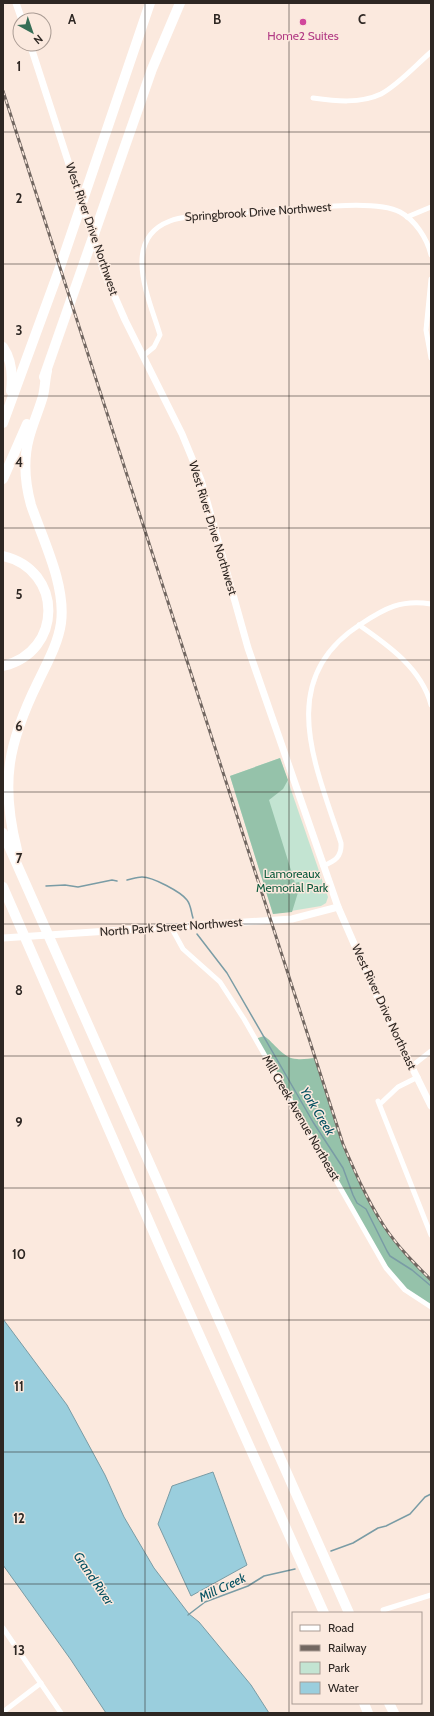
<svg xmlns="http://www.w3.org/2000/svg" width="434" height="1716" viewBox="0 0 434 1716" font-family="Cabin,sans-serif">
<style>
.green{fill:#c3e4d2}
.forest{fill:#95c2aa}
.water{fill:#9acedd;stroke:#7a9ca5}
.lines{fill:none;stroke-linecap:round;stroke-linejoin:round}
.stream{stroke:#7a9ca5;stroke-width:1.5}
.minor{stroke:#fff;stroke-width:5}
.secondary{stroke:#fff;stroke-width:7}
.motorway{stroke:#fff;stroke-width:10}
.rail-casing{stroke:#726761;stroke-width:3}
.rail{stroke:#fbe9de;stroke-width:1.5;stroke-dasharray:4.5;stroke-linecap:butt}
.grid{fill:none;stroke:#2e2723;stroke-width:1;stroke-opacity:0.55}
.hotel-dot{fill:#d1479c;stroke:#fbe9de;stroke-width:1.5}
.labels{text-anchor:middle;stroke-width:3;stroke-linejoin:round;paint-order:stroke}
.hotel-label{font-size:12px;fill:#b23c85;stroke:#fbe9de}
.street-label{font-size:12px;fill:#2e2723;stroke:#fbe9de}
.park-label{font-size:12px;fill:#0d5b3d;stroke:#fbe9de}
.water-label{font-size:13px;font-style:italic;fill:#055161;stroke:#fbe9de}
.grid-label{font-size:13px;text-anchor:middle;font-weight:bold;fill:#2e2723;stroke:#fbe9de;stroke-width:3;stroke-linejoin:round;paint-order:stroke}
</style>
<rect width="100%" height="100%" fill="#fbe9de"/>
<!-- green -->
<polygon class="green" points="280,758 328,897 326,903 321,906 273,914 230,776"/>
<!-- forest -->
<g class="forest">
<polygon points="280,758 288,780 283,789 269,800 295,883 299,882 300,886 292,912 273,914 230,776"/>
<path d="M264,1036C274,1042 283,1059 297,1059C303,1060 309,1058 316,1058C334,1116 350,1176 385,1227C398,1246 415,1263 431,1280V1307L395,1280L255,1039Z"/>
</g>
<!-- water -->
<g class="water">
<polygon points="3,1319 67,1405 105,1475 124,1517 154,1568 189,1614 199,1622 251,1685 269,1713 106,1713 71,1660 3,1565"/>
<polygon points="213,1472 247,1565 191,1596 158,1524 172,1486"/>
</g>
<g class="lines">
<!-- stream -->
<g class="stream">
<path d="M127,880C132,879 137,877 142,877C153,877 181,892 187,900C191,905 191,912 193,918"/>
<polyline points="46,886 65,885 78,887 112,880 117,881"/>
<polyline points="197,934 227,973 313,1122 343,1168 353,1195 357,1203 366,1209 387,1251 390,1256 412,1270 431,1286"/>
<polyline points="331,1551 353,1543 378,1528 386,1526 410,1514 425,1497 431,1494"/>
<polyline points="188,1615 205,1602 248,1586 264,1576 295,1569"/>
</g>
<!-- minor -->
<g class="minor">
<path d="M313,98C335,101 360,104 381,94C398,85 416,65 431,52"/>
<polyline points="407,217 431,207"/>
<polyline points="431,279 426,330 431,358"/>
<path d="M143,356L154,347L160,335C150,300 120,240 170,221C180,217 190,217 200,215C232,213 263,211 294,209C320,207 378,200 400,212C415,220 427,238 431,255"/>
<path d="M359,625C388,645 422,669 431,705"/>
<path d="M323,866C335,861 342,857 341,843C316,766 274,679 361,624C385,608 402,599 431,604"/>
<polyline points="171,927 183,949 220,982 244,1019 386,1268 405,1290 431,1307"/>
<polyline points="412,1066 431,1051"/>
<polyline points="378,1101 431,1235"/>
<polyline points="380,1104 398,1087 418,1077"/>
<polyline points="383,1610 431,1595"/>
<polyline points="3,1628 61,1713"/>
<polyline points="3,1712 41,1683"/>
</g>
<!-- secondary -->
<g class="secondary">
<polyline points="16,3 22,20"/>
<polyline points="30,44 104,272 125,320 182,434 201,480 248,648 338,907 376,994 431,1106"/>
<polyline points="3,938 292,919 338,907"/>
</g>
<!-- motorway -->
<g class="motorway">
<path d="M3,347C12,360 13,375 11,391"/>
<polyline points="44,377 152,69 180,3"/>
<polyline points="3,423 58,273 150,3"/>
<polyline points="3,479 27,424"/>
<path d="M3,556C64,570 63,652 3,666"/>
<polyline points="3,833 349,1613"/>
<path d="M17,850C0,783 8,743 38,682C47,663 58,644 61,623C66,585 43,540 31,505C25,483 23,460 29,438C33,423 39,410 43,396C45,388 45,379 47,371"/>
<polyline points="3,887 164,1256 324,1613"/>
<polyline points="364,1703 368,1713"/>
<polyline points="389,1703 394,1713"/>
</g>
<defs>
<path id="rail" d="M3,91L343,1144C355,1172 367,1200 384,1226C397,1246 414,1263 431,1280"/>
</defs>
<!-- rail casing -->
<use href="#rail" class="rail-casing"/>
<!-- rail -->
<use href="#rail" class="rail"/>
</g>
<!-- grid -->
<path class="grid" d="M145,3V1713M289,3V1713M3,132H431M3,264H431M3,396H431M3,528H431M3,660H431M3,792H431M3,924H431M3,1056H431M3,1188H431M3,1320H431M3,1452H431M3,1584H431"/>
<!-- markers -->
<circle class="hotel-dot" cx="303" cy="22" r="4"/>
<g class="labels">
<!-- hotel labels -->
<g class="hotel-label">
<text x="303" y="40">Home2 Suites</text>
</g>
<!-- street labels -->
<g class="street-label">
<text transform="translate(258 212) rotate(-4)" y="4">Springbrook Drive Northwest</text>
<text transform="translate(92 229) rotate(71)" y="4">West River Drive Northwest</text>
<text transform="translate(213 528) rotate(73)" y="4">West River Drive Northwest</text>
<text transform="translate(171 927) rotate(-4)" y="4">North Park Street Northwest</text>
<text transform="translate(384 1007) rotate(65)" y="4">West River Drive Northeast</text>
<text transform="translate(301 1118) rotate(60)" y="4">Mill Creek Avenue Northeast</text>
</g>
<!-- park labels -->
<g class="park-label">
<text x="292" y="878">Lamoreaux<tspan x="292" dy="14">Memorial Park</tspan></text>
</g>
<!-- water labels -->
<g class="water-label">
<text transform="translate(318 1111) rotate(59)" y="5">York Creek</text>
<text transform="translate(94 1578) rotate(56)" y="5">Grand River</text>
<text transform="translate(222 1587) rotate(-25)" y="5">Mill Creek</text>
</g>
</g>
<g class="grid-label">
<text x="72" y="24">A</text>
<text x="217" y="24">B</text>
<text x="362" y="24">C</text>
<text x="19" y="71">1</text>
<text x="19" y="203">2</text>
<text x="19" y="335">3</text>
<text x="19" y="467">4</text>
<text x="19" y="599">5</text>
<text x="19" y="731">6</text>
<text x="19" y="863">7</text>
<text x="19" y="995">8</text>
<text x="19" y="1127">9</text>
<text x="19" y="1259">10</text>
<text x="19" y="1391">11</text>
<text x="19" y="1523">12</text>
<text x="19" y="1655">13</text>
</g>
<!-- border -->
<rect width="434" height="1716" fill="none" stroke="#2e2723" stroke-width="8"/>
<!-- legend -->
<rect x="292" y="1612" width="130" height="92" fill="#fbe9de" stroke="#a99b93"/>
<rect x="300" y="1625" width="20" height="6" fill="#ffffff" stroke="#a99b93"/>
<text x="328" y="1632" font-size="12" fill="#2e2723">Road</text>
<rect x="300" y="1645" width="20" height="6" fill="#726761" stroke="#a99b93"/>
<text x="328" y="1652" font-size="12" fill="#2e2723">Railway</text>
<rect x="300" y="1662" width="20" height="12" fill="#c3e4d2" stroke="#a99b93"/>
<text x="328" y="1672" font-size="12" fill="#2e2723">Park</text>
<rect x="300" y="1682" width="20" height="12" fill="#9acedd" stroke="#a99b93"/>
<text x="328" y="1692" font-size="12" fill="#2e2723">Water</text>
<!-- north arrow -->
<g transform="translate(32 32) rotate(140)"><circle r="19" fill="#fbe9de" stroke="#a99b93"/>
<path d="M0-3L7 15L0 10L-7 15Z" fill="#366e56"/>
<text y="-6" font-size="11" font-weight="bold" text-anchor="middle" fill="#2e2723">N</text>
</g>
</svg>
